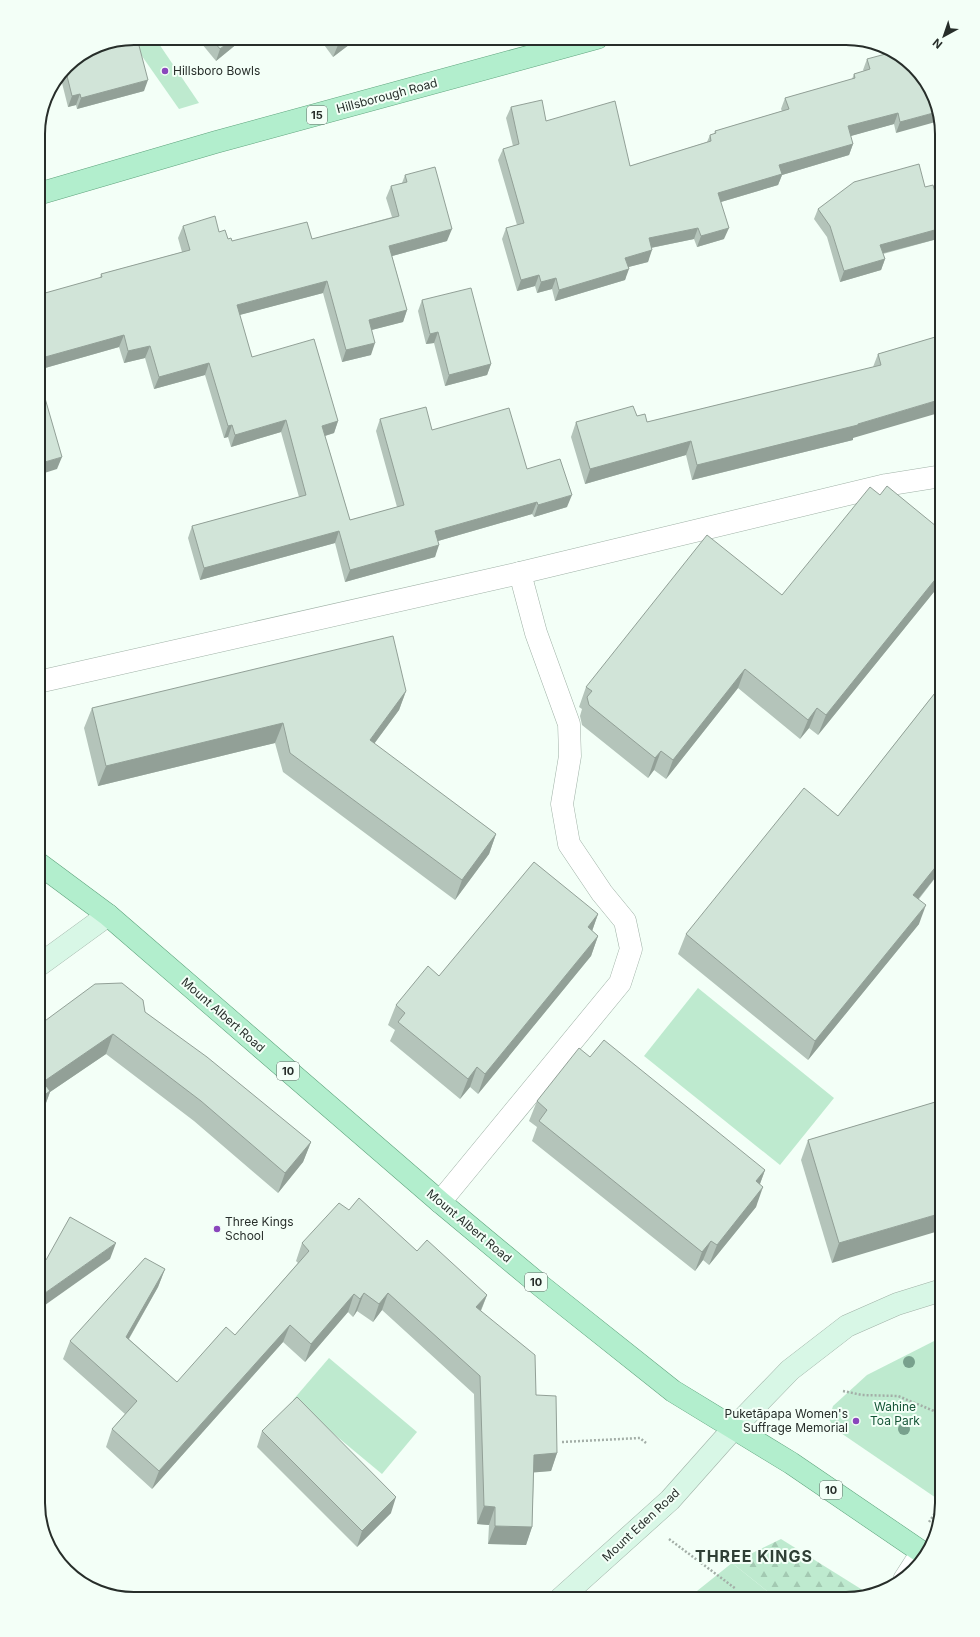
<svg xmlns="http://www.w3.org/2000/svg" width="980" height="1637" viewBox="0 0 980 1637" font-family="Inter,sans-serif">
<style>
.forest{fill:url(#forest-firs)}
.park{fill:#beeacf}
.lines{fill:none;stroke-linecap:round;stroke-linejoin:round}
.lane-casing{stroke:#a0b2a7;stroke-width:16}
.street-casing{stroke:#a0b2a7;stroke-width:23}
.secondary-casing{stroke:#a0b2a7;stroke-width:23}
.primary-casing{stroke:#60a47e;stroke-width:23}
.path{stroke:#a3aea7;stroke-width:2.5;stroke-dasharray:2 2;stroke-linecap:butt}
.lane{stroke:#fff;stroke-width:15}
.street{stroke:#fff;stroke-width:22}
.secondary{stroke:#d8f7e6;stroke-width:22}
.primary{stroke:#b2eecd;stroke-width:22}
.tree{fill:#78a18d}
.wall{fill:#b4c4ba}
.shaded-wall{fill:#92a097}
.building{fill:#d1e4d8;stroke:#92a097}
.poi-dot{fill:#8a47bc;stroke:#f3fff7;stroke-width:1.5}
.labels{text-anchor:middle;stroke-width:4;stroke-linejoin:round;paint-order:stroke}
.shield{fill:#f3fff7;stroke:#646d68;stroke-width:1}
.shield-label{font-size:11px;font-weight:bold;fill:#272e2a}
.poi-label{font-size:12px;fill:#272e2a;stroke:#f3fff7;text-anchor:start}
.street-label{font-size:12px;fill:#272e2a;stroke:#f3fff7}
.park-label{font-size:12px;fill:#145436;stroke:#f3fff7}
.district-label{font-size:16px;font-weight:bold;letter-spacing:1px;fill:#2f3f35;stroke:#f3fff7}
.rim{fill:none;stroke:#272e2a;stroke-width:2}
</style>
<defs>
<pattern id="forest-firs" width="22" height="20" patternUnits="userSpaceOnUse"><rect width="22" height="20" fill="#beeacf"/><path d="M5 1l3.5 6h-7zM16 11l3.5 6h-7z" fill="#a3c9b2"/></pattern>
</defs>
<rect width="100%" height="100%" fill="#f3fff7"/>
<!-- forest -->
<polygon class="forest" points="781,1539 869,1594 846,1599 777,1599 732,1563"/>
<!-- park -->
<g class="park">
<polygon points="134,38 155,38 199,103 179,109 130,39"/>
<polygon points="698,988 834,1098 780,1165 644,1056"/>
<polygon points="942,1337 942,1502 835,1429 829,1419 833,1406 867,1375"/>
<polygon points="329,1358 417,1432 382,1474 293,1400"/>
<polygon points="732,1563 777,1599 687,1599"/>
</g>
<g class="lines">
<defs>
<polyline id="lane" points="901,1578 919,1550"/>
<g id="street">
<polyline points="38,682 520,573"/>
<polyline points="440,1202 620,983 631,949 625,921 602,893 569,844 562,804 570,756 569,724 536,633 520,573 886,485 942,476"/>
</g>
<g id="secondary">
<polyline points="38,966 108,915"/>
<polyline points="560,1599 670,1500 733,1429 790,1370 847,1326 897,1304 942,1290"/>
</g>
<g id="primary">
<polyline points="38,194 216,142 597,38"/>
<polyline points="38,863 108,915 440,1202 541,1286 673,1391 791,1463 926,1555"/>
</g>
</defs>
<!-- lane casing -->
<use href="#lane" class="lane-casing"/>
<!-- street casing -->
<use href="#street" class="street-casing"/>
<!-- secondary casing -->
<use href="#secondary" class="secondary-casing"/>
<!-- primary casing -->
<use href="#primary" class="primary-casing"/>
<!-- path -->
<g class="path">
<polyline points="843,1391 862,1395 898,1396 934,1411 942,1425"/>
<polyline points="934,1411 942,1404"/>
<polyline points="562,1442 640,1438 646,1443"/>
<polyline points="929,1522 942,1503"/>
<polyline points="669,1539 736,1589"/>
</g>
<!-- lane -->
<use href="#lane" class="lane"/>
<!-- street -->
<use href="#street" class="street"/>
<!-- secondary -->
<use href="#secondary" class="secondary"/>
<!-- primary -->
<use href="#primary" class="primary"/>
</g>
<!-- trees -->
<g class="tree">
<circle cx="909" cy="1362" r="6"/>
<circle cx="904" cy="1429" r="6"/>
</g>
<!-- wall -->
<g class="wall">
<polygon points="197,38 244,38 216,61"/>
<polygon points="319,38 358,38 333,57"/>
<polygon points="867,59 932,92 896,133 894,124 850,136 853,144 849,155 782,175 778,185 721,202 724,239 697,247 694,239 651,248 648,262 628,267 625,280 555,301 552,289 537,293 535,286 517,291 502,239 506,228 517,225 498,160 503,149 513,146 506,118 511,107 546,121 630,166 707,142 710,135 714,134 715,131 782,111 781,109 785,98 852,79 854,74 864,71 863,70"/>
<polygon points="66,66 144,91 77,109 76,105 68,107 60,75"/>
<polygon points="405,175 447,241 392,256 407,310 403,322 371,330 371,355 342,362 323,293 239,315 252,357 338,421 334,433 325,436 350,520 397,507 376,431 380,419 432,430 527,469 567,507 534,517 532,514 438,541 435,557 345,582 335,543 200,580 188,538 192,526 299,497 281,432 231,447 228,437 224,438 205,375 154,389 145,358 124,363 119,347 38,370 38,295 100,278 101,274 182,252 178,238 183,226 219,232 228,239 232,241 312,239 392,217 386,198 391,186 402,183"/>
<polygon points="925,187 941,238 883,254 885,259 881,270 840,282 827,237 814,219 818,209"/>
<polygon points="422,300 491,364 487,375 445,386 434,343 426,344 418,311"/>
<polygon points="942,335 853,438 853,440 692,480 686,455 585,484 571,437 576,422 637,416 647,422 873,367 878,354"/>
<polygon points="880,495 942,531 942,582 818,735 809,728 800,739 738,688 666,779 654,770 648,778 582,725 580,716 582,709 579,707 586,687 782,595"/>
<polygon points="942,684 942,869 919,899 919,924 808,1060 678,954 686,934 838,816"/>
<polygon points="406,691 399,710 374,744 496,834 489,854 455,900 283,772 275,743 98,786 84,728 92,708"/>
<polygon points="598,914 592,931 598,936 591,956 478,1094 470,1087 460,1099 390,1041 395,1030 388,1025 396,1005 439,976"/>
<polygon points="145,1012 311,1142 303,1162 278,1193 194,1121 106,1054 50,1092 43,1111 38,1026"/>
<polygon points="590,1057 765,1170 760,1184 756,1207 709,1265 703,1260 695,1271 532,1141 537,1127 529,1121 537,1101"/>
<polygon points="942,1100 832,1263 801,1160 808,1140"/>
<polygon points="349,1210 487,1295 481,1311 536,1395 557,1453 551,1471 534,1472 532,1527 526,1545 488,1544 489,1525 477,1524 474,1394 382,1310 373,1322 357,1311 353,1317 348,1312 305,1362 283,1342 152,1489 106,1447 112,1429 125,1414 63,1359 70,1341 165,1269 158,1287 129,1339 177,1382 235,1335 298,1263 296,1261 302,1243"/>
<polygon points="262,1431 391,1513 357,1547 257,1447"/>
</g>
<!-- shaded-wall -->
<g class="shaded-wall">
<polygon points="234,38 244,38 216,61 220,49"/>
<polygon points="347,38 358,38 333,57 338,45"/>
<polygon points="148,80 144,91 77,109 81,98"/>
<polygon points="80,94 76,105 68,107 72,96"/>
<polygon points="937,112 939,121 896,133 900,122"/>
<polygon points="898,113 894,124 844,138 848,126"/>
<polygon points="853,144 849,155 782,175 778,185 714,204 718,193 779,165"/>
<polygon points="698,228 694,239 645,249 649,238"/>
<polygon points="729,228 724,239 697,247 701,236"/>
<polygon points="942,228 942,235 941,238 876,255 880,245"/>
<polygon points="452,229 447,241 385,258 389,246"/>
<polygon points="652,250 648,262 621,269 625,258"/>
<polygon points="885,259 881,270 840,282 844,271"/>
<polygon points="629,269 625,280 555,301 559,290"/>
<polygon points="539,275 535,286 517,291 521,280"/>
<polygon points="556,278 552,289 537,293 541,282"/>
<polygon points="327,281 323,293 232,317 237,305"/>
<polygon points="407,310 403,322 364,332 369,320"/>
<polygon points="438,332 434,343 426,344 430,334"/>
<polygon points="124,335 119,347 38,370 38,359"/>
<polygon points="375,343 371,355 342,362 346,350"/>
<polygon points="150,346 145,358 124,363 128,351"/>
<polygon points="209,363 205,375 154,389 159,377"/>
<polygon points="491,364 487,375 445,386 449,375"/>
<polygon points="942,399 942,412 853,438 853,440 692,480 697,465 858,424"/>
<polygon points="286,420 281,432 231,447 235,435"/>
<polygon points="338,421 334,433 318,438 322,426"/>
<polygon points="232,425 228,437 224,438 228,426"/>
<polygon points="691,441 686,455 585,484 590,469"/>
<polygon points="62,457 57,469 38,475 38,464"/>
<polygon points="572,495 567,507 534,517 538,505"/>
<polygon points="537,502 532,514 431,543 435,531"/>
<polygon points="339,531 335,543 200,580 204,568"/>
<polygon points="439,545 435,557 345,582 350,570"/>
<polygon points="942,571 942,582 818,735 826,715"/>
<polygon points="745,669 738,688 666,779 673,760"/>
<polygon points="406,691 399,710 362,760 370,740"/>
<polygon points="817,708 809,728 800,739 808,720"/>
<polygon points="283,723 275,743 98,786 106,766"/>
<polygon points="661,751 654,770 648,778 655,758"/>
<polygon points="496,834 489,854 455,900 462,880"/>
<polygon points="942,859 942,869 906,914 913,895"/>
<polygon points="926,905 919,924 808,1060 815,1041"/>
<polygon points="598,914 591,934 588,927"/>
<polygon points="598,936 591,956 478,1094 485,1074"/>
<polygon points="113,1034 106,1054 50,1092 43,1111 38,1115 38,1100 43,1082"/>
<polygon points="477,1067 470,1087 460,1099 468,1079"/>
<polygon points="311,1142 303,1162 278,1193 285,1173"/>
<polygon points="765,1170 758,1189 756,1181"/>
<polygon points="763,1187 756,1207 709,1265 717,1245"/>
<polygon points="942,1213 942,1230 832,1263 839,1243"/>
<polygon points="711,1241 703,1260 695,1271 702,1252"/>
<polygon points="116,1243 110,1259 38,1310 38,1298"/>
<polygon points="165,1269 158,1287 120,1354 126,1337"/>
<polygon points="364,1293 357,1311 353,1317 360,1299"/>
<polygon points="388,1293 382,1310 373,1322 379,1304"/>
<polygon points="354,1294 348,1312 305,1362 311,1344"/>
<polygon points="487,1295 480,1312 476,1307"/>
<polygon points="290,1325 283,1342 152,1489 159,1471"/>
<polygon points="557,1453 551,1471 528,1473 534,1455"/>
<polygon points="396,1497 391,1513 357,1547 362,1531"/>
<polygon points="484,1506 495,1507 489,1525 477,1524"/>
<polygon points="495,1526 532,1527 526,1545 488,1544"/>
</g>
<!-- building -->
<g class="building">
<polygon points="132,38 137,38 148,80 81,98 80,94 72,96 65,68 66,66 92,49"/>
<polygon points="211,38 234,38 220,49"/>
<polygon points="332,38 347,38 338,45"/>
<polygon points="893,52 900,54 932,92 937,112 900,122 898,113 848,126 853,144 779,165 782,174 718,193 729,228 701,236 698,228 649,238 652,250 625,258 629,269 559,290 556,278 541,282 539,275 521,280 506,228 524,223 503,149 519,144 511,107 542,100 546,121 615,101 630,166 711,141 710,135 716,133 715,131 789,109 785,98 855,78 854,74 870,69 867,59"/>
<polygon points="919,164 925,187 933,185 942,218 942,228 880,245 885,259 844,271 830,226 818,209 854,182"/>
<polygon points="435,167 452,229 389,246 407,310 369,320 375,343 346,350 327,281 237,305 252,357 314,339 338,421 322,426 350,520 404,505 380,419 426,407 432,430 509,408 527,469 560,459 572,495 538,505 537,502 435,531 439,545 350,570 339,531 204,568 192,526 306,495 286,420 235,435 232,425 228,426 209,363 159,377 150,346 128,351 124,335 38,359 38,295 102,277 101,274 190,250 183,226 215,216 219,232 225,230 228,239 231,238 232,241 307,222 312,239 399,216 391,186 407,182 405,175"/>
<polygon points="471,288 491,364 449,375 438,332 430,334 422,300"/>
<polygon points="942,335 942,399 858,424 858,425 697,465 691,441 590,469 576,422 633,406 637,416 645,414 647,422 881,365 878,354"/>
<polygon points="38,374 62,457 38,464"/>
<polygon points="887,486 942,531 942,545 940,547 942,548 942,571 826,715 817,708 808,720 745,669 673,760 661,751 655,758 589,705 587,697 592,691 586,687 707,535 782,595 870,487 880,495"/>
<polygon points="393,636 406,691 370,740 496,834 462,880 290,753 283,723 106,766 92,708"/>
<polygon points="942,684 942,859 913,895 926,905 815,1041 686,934 804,788 838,816"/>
<polygon points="534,862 598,914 588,927 598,936 485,1074 477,1067 468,1079 398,1022 405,1013 396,1005 428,966 439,976"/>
<polygon points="122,983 143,1000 145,1012 207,1057 311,1142 285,1173 201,1101 113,1034 43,1082 50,1091 38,1100 38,1026 95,984"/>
<polygon points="604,1040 765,1170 756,1181 763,1187 717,1245 711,1241 702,1252 539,1121 547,1110 537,1101 579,1048 590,1057"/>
<polygon points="942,1100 942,1213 839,1243 808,1140"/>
<polygon points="359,1198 417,1251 427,1240 487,1295 476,1307 535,1355 536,1395 556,1396 557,1453 534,1455 532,1527 495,1526 495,1507 484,1506 480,1376 388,1293 379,1304 364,1293 360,1299 354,1294 311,1344 290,1325 159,1471 112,1429 137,1401 70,1341 145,1258 165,1269 126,1337 177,1382 226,1327 235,1335 309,1251 302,1243 339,1203 349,1210"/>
<polygon points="70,1217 116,1243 38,1298 38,1249 46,1260"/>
<polygon points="297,1397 396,1497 362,1531 262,1431"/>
</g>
<!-- markers -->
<g class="poi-dot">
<circle cx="165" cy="71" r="4"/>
<circle cx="217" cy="1229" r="4"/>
<circle cx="856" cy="1421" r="4"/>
</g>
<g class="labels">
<!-- shield labels -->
<g class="shield">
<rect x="307" y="106" width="20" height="18" rx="3"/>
<rect x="277" y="1062" width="22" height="18" rx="3"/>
<rect x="525" y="1273" width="22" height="18" rx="3"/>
<rect x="820" y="1481" width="22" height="18" rx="3"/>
</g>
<g class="shield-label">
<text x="317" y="119">15</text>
<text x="288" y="1075">10</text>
<text x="536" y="1286">10</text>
<text x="831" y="1494">10</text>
</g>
<!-- poi labels -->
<g class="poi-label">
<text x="173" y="75">Hillsboro Bowls</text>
<text x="225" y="1226">Three Kings<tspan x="225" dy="14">School</tspan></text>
<text x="848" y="1418" text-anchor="end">Puketāpapa Women's<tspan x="848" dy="14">Suffrage Memorial</tspan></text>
</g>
<!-- street labels -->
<g class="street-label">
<text transform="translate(387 96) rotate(-15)" y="4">Hillsborough Road</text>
<text transform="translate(223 1015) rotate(41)" y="4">Mount Albert Road</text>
<text transform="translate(469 1226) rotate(40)" y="4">Mount Albert Road</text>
<text transform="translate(641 1525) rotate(-43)" y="4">Mount Eden Road</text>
</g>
<!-- park labels -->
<g class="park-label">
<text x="895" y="1411">Wahine<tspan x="895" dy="14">Toa Park</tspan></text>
</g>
<!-- district labels -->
<g class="district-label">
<text x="754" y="1562">THREE KINGS</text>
</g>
</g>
<!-- crop -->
<path d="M0 0H980V1637H0ZM134 45H846A89 89 0 0 1 935 134V1503A89 89 0 0 1 846 1592H134A89 89 0 0 1 45 1503V134A89 89 0 0 1 134 45Z" fill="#f3fff7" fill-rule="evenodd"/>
<path class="rim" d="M134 45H846A89 89 0 0 1 935 134V1503A89 89 0 0 1 846 1592H134A89 89 0 0 1 45 1503V134A89 89 0 0 1 134 45Z"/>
<!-- north arrow -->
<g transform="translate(944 36) rotate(220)" stroke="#f3fff7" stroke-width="3" paint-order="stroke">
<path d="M0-3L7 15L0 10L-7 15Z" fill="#272e2a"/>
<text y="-6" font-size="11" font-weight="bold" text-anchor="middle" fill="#272e2a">N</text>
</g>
</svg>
